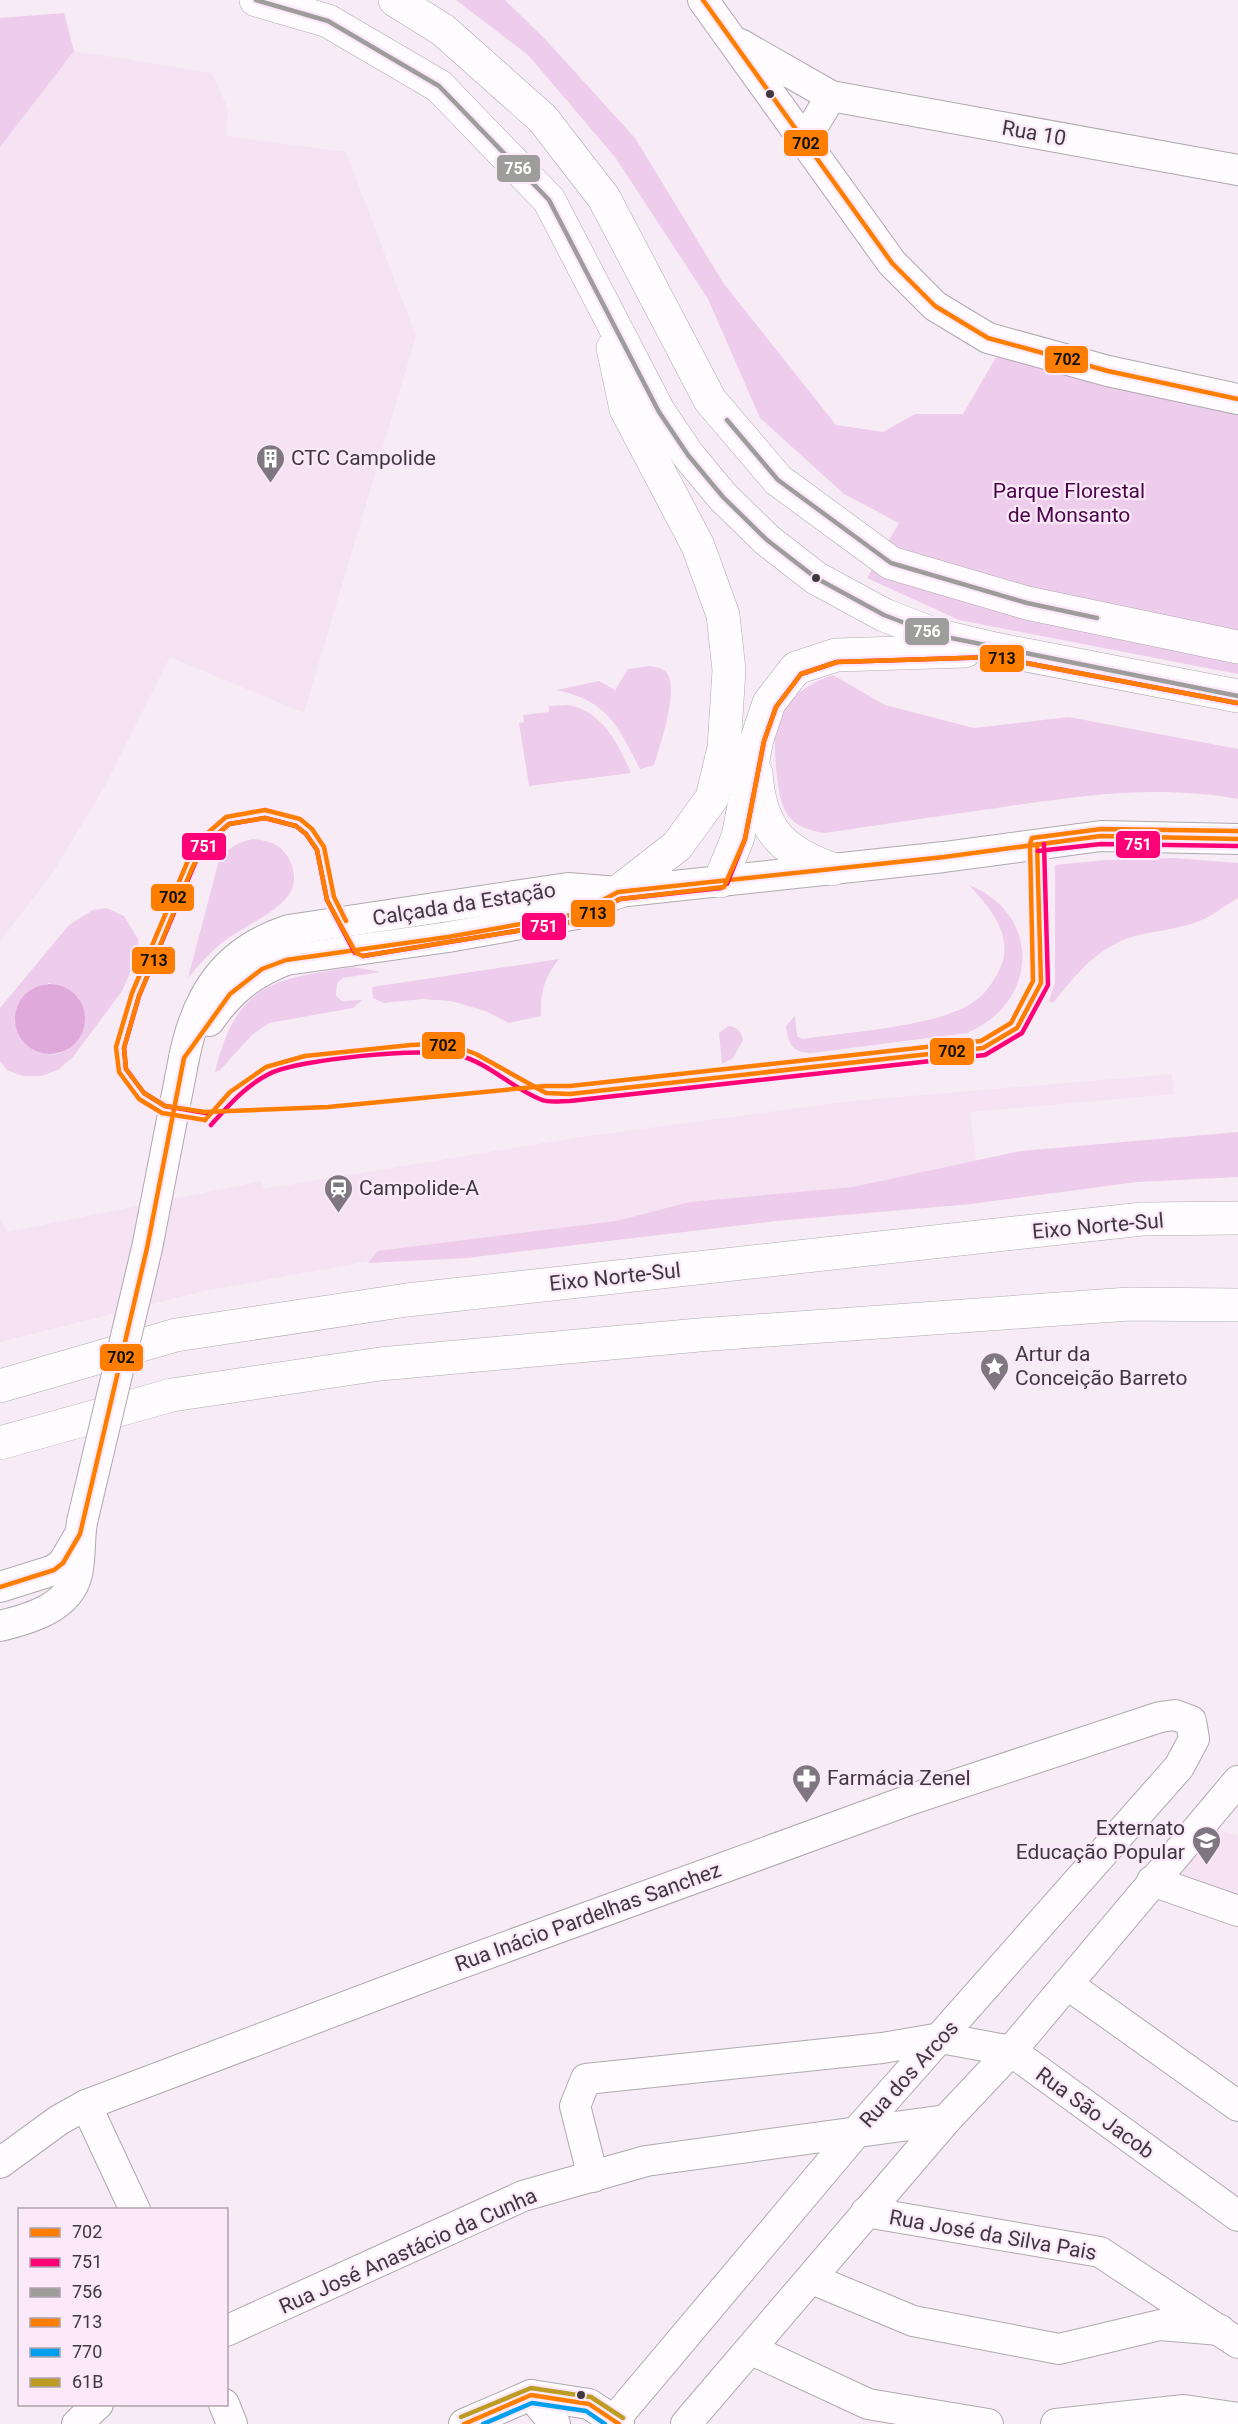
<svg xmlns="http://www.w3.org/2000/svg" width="1238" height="2424" viewBox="0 0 1238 2424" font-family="Roboto,sans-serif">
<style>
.built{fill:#f5e2f3}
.green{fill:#eecceb;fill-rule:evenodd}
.water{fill:#dfa9db}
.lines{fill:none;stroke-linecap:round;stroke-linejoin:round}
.minor-casing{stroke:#b0a8af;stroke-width:32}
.primary-casing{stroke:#b0a8af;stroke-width:34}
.trunk-casing{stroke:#b0a8af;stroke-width:34}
.minor{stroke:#fefcfe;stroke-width:30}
.primary{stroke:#fefcfe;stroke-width:33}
.trunk{stroke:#fefcfe;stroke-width:33}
.minor-bridge-casing{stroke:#b0a8af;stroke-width:32;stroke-linecap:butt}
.minor-bridge{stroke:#fefcfe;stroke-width:30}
.bus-1-casing{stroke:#fbe8f9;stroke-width:9}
.bus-2-casing{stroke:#fbe8f9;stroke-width:9}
.bus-3-casing{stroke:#fbe8f9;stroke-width:9}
.bus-4-casing{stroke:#fbe8f9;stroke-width:9}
.bus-5-casing{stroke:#fbe8f9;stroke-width:9}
.bus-6-casing{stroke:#fbe8f9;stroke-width:9}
.bus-1{stroke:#ff7e00;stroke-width:4.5}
.bus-2{stroke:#f07;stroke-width:4.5}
.bus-3{stroke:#9d9d9c;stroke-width:4.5}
.bus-4{stroke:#ff7e00;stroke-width:4.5}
.bus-5{stroke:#009fee;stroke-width:4.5}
.bus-6{stroke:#bc9c23;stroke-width:4.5}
.bus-dot{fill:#3f383f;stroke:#fbe8f9;stroke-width:2}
.labels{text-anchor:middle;stroke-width:4.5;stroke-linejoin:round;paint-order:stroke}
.street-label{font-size:21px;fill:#3f383f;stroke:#fbe8f9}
.poi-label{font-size:21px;fill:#3f383f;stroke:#fbe8f9;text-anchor:start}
.park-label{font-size:21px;fill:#490447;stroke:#fbe8f9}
.line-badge{stroke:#fbe8f9;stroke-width:2}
.badge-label{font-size:16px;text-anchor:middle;font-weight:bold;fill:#fff}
.pale-badge-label{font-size:16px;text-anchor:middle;font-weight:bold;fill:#111}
</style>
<rect width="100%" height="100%" fill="#f7ecf6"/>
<!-- built -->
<g class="built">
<polygon points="74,51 212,73 228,109 226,136 346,152 416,336 304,713 170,657 105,786 52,874 0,941 0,147"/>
<polygon points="1172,1074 1174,1094 970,1112 978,1175 391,1257 204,1291 0,1342 0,1219 7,1232 262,1181 264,1189 574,1138 852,1101"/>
<polygon points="1206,1827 1238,1835 1238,1899 1165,1876"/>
</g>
<!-- green -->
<g class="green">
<polygon points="456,0 505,0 546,40 635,138 724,284 836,425 883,432 915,414 963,414 1002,347 1238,397 1238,674 959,620 867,578 899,523 844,494 760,418 708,299 615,157 528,55"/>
<polygon points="64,13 74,51 0,147 0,18"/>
<path d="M650,666C656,667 663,668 667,673C679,689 660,746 654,765L640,769C617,725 609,702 557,690L599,681L615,690L628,669Z"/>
<path d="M833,675L885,705L974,728L1069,717L1238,749V799C1158,784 1077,796 997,808C940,816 882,824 825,833C782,827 780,805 776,767C775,753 773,739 777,725C784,699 809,683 833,675Z"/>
<path d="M568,705C602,711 618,743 631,773L529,786L519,723L524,722L523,715L549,712V706Z"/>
<path d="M253,839C262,840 272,842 279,847C292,857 299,879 290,893C276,914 244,926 223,942C210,952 199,965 188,978L219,860C229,848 237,842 253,839Z"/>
<path d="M1174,858L1238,863V898C1224,906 1209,919 1194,923C1176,929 1157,931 1139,935C1100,944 1077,973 1053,1003L1049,1001L1055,983V865L1105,860Z"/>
<path d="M969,885C1043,915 1038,1003 967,1033L812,1053C793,1053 788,1044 786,1026L795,1016L797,1036L802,1039C847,1032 936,1027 972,1003C982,997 990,987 996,976C1018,941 993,911 969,885Z"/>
<path d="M106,908L124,916L138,939L139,953L122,991L73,1057L58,1070L41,1076H23L7,1070L0,1061V1008L69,925L93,910ZM50,983L81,1035C35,1097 0,993 50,983Z"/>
<path d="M559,959C544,977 540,994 541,1016L509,1023L485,1011L451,1001L422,999L384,1003L373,998L372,987Z"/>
<path d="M353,967L381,972L343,978L337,983L336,996L342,1001L362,1000L353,1008L269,1023L252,1035L220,1070L215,1072C236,985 271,979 353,967Z"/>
<path d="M728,1026C737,1027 741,1031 743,1040L733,1058L722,1064L719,1033Z"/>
<polygon points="1238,1132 1238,1177 1137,1182 971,1204 776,1221 467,1258 368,1263 378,1251 616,1221 690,1202 853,1187 1020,1151"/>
</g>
<!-- water -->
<circle class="water" cx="50" cy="1019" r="35"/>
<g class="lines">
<defs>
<g id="minor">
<polyline points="703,0 892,263 935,306 988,338 1108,371 1238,399"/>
<polyline points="740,44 831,96"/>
<polyline points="804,141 831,96 1238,170"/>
<path d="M209,1021C230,991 252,973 286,960L448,937L577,914L618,892"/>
<path d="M184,1058C197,994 225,951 289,930L568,888L618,892L944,857L1101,836L1238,839"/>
<polyline points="0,1587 54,1570 63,1563 80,1534"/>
<path d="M0,1626C29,1619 69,1608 77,1574C81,1557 79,1539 82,1522"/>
<polyline points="1152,1881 1238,1911"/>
<polyline points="1067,1984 1238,2106"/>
<polyline points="86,2105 135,2210"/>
<polyline points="0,2163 59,2120 86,2105 437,1972 912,1799 1160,1717 1175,1715 1191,1721 1194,1739 1179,1767 859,2129 611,2424"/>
<polyline points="593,2177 575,2106 586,2079 882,2048 941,2038 1011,2051 1238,2216"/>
<polyline points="866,2212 1100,2252 1238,2343"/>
<polyline points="812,2279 913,2321 1059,2349 1160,2325 1220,2330"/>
<polyline points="226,2331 523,2196 646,2161 946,2120"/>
<polyline points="752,2350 868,2404 988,2424"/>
<polyline points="531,2395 555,2424"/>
<polyline points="224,2404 232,2424"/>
<polyline points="77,2424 98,2404"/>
<polyline points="464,2424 531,2395 589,2404 619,2424"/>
<polyline points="686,2424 946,2120 1011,2051 1238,1781"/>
<polyline points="1056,2424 1184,2410 1238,2418"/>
</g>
<g id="primary">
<polyline points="256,0 328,21 439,86 549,200 659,412 688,455 723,497 767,540 816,578 884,615 936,635 995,649 1238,696"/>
<polyline points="395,0 443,30 543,119 604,198 710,400 778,480 891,563 1027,603 1238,647"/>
<polyline points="613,348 626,409 698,546 723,615 729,670 724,748 712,798 677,846 618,892"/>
<path d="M756,773C760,829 781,851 832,869"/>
<polyline points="720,881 738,837 757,739 769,703 796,668 836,655 965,651"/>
</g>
<g id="trunk">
<polyline points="0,1386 176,1335 407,1300 1142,1219 1238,1218"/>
<polyline points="0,1443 172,1395 380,1364 699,1335 1129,1304 1238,1305"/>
</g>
</defs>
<!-- minor casing -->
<use href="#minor" class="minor-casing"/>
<!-- primary casing -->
<use href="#primary" class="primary-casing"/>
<!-- trunk casing -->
<use href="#trunk" class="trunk-casing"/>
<!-- minor -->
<use href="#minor" class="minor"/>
<!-- primary -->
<use href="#primary" class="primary"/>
<!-- trunk -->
<use href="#trunk" class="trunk"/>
<defs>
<polyline id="minor-bridge" points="82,1522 147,1248 184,1058"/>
</defs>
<!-- minor-bridge casing -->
<use href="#minor-bridge" class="minor-bridge-casing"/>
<!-- minor-bridge -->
<use href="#minor-bridge" class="minor-bridge"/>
<defs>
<g id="bus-1">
<polyline points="703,0 892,263 935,306 988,338 1108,371 1238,399"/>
<polyline points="205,1120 230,1092 266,1067 305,1056 411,1045 433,1044 460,1048 476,1054 546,1093 570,1094 983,1048 1017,1028 1041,983 1037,844"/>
<polyline points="205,1120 162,1113 139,1099 119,1072 116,1047 132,993 195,844 226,817 265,810 300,819 312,829 324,847 334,897 346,921"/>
<polyline points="0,1587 54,1570 63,1563 80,1534 147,1248 184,1058 230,994 262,969 286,960 448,937 577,914 618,892 944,857 1101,836 1238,839"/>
<polyline points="464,2424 531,2395 589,2404 619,2424"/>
</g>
<g id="bus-2">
<polyline points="1038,851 1101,844 1238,846"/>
<polyline points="727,884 745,839 764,741 776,707 801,674 837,662 994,657 1237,703"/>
<polyline points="363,956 578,921 620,899 721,888"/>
<polyline points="206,1113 165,1106 144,1093 126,1069 124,1048 139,996 201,849 229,824 265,818 296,826 306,834 317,850 327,900 355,953"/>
<path d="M211,1125C228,1106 245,1086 269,1074C298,1059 425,1047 458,1055C489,1063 513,1089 542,1100C550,1103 561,1101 570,1101L985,1055L1022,1033L1048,985L1044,844"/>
</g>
<g id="bus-3">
<polyline points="256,0 328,21 439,86 549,200 659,412 688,455 723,497 767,540 816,578 884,615 936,635 1238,696"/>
<polyline points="727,420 778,480 891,563 1027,603 1097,618"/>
</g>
<polyline id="bus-4" points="1237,703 994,657 837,662 801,674 776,707 764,741 745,839 724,887 620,899 578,921 363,956 356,953 327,900 317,850 306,834 296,826 265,818 229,824 201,849 190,873 139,996 124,1048 126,1069 144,1093 165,1106 205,1112 328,1107 545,1086 570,1086 981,1041 1011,1023 1033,981 1030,844 1032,838 1101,829 1238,831"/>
<polyline id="bus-5" points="483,2424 532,2403 586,2411 605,2424"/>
<polyline id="bus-6" points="461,2417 531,2388 591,2397 623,2418"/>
</defs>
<!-- bus-1 casing -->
<use href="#bus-1" class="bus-1-casing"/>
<!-- bus-2 casing -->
<use href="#bus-2" class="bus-2-casing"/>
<!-- bus-3 casing -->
<use href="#bus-3" class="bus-3-casing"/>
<!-- bus-4 casing -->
<use href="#bus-4" class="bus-4-casing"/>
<!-- bus-5 casing -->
<use href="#bus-5" class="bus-5-casing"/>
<!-- bus-6 casing -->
<use href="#bus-6" class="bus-6-casing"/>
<!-- bus-1 -->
<use href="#bus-1" class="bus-1"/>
<!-- bus-2 -->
<use href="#bus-2" class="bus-2"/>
<!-- bus-3 -->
<use href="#bus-3" class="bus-3"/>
<!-- bus-4 -->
<use href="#bus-4" class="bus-4"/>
<!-- bus-5 -->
<use href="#bus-5" class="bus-5"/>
<!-- bus-6 -->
<use href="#bus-6" class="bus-6"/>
</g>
<!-- icons -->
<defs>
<symbol id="building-pin" viewBox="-11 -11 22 30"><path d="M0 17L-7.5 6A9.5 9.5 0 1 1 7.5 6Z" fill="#7f777f" stroke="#fbe8f9"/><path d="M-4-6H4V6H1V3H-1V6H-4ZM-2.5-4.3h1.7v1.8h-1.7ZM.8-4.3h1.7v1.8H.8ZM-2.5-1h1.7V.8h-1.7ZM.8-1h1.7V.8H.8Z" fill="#fff"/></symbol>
<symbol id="station-pin" viewBox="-11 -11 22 30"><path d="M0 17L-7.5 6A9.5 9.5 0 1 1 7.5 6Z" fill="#7f777f" stroke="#fbe8f9"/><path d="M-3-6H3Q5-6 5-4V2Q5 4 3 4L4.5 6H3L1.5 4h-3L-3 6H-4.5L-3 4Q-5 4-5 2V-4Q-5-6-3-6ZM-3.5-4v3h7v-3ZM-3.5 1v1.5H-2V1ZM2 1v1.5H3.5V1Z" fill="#fff"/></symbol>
<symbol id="sight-pin" viewBox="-11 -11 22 30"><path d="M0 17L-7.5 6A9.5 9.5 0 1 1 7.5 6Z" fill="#7f777f" stroke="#fbe8f9"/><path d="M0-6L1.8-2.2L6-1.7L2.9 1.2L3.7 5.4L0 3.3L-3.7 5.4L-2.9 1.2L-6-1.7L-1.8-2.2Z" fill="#fff"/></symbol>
<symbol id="pharmacy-pin" viewBox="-11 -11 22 30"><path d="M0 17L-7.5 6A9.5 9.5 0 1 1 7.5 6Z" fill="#7f777f" stroke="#fbe8f9"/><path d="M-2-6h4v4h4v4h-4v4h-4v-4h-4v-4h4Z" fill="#fff"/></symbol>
<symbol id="school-pin" viewBox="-11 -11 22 30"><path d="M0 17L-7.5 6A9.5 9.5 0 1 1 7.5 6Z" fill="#7f777f" stroke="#fbe8f9"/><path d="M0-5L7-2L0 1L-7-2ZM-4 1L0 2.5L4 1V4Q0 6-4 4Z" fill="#fff"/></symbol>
</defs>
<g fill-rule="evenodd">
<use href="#building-pin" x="254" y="442" width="33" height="45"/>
<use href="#station-pin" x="322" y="1172" width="33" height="45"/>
<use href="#sight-pin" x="978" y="1350" width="33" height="45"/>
<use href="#pharmacy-pin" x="790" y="1762" width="33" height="45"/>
<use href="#school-pin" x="1190" y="1824" width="33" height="45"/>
</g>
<!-- markers -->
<g class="bus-dot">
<circle cx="770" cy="94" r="5"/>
<circle cx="816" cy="578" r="5"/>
<circle cx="581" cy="2395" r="5"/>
</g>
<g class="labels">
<!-- street labels -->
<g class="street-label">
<text transform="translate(1034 133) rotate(10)" y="7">Rua 10</text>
<text transform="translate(464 904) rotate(-9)" y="7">Calçada da Estação</text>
<text transform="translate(1098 1226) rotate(-5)" y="7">Eixo Norte-Sul</text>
<text transform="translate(615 1277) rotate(-6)" y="7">Eixo Norte-Sul</text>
<text transform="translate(588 1917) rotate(-20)" y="7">Rua Inácio Pardelhas Sanchez</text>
<text transform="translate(909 2074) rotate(-48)" y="7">Rua dos Arcos</text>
<text transform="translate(1095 2113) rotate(36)" y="7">Rua São Jacob</text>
<text transform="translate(993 2235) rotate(10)" y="7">Rua José da Silva Pais</text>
<text transform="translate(408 2251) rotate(-24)" y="7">Rua José Anastácio da Cunha</text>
</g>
<!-- poi labels -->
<g class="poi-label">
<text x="291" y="465">CTC Campolide</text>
<text x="359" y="1195">Campolide-A</text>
<text x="1015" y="1361">Artur da<tspan x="1015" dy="24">Conceição Barreto</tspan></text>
<text x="827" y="1785">Farmácia Zenel</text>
<text x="1185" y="1835" text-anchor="end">Externato<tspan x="1185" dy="24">Educação Popular</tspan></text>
</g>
<!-- park labels -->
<g class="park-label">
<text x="1069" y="498">Parque Florestal<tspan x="1069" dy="24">de Monsanto</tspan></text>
</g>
</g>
<g class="line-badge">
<rect x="783" y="129" width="46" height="28" rx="6" fill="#ff7e00"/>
<rect x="496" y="154" width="45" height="29" rx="6" fill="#9d9d9c"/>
<rect x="1044" y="345" width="45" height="29" rx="6" fill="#ff7e00"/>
<rect x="904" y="617" width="46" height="29" rx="6" fill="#9d9d9c"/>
<rect x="979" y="644" width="46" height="29" rx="6" fill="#ff7e00"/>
<rect x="1115" y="830" width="46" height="29" rx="6" fill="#f07"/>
<rect x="181" y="832" width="46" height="29" rx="6" fill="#f07"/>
<rect x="150" y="883" width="45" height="29" rx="6" fill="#ff7e00"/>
<rect x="570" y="899" width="46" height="29" rx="6" fill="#ff7e00"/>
<rect x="521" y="912" width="46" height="29" rx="6" fill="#f07"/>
<rect x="131" y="946" width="45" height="29" rx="6" fill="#ff7e00"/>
<rect x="421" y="1031" width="45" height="29" rx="6" fill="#ff7e00"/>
<rect x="929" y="1037" width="46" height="29" rx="6" fill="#ff7e00"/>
<rect x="99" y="1343" width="45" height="29" rx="6" fill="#ff7e00"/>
</g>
<g class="badge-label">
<text x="518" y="174">756</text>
<text x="927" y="637">756</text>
<text x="1138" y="850">751</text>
<text x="204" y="852">751</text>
<text x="544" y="932">751</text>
</g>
<g class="pale-badge-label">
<text x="806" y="149">702</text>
<text x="1067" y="365">702</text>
<text x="1002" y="664">713</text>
<text x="173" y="903">702</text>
<text x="593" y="919">713</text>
<text x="154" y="966">713</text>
<text x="443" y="1051">702</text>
<text x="952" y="1057">702</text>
<text x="121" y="1363">702</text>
</g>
<!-- legend -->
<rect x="18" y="2208" width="210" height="198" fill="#fbe8f9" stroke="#b0a2af" stroke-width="1.5"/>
<rect x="30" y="2228" width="30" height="9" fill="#ff7e00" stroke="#b0a2af" stroke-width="1.5"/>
<text x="72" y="2238" font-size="18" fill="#3f383f">702</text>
<rect x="30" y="2258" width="30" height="9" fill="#ff0077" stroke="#b0a2af" stroke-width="1.5"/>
<text x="72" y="2268" font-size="18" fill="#3f383f">751</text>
<rect x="30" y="2288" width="30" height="9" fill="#9d9d9c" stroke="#b0a2af" stroke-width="1.5"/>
<text x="72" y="2298" font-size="18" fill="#3f383f">756</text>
<rect x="30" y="2318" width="30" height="9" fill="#ff7e00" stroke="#b0a2af" stroke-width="1.5"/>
<text x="72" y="2328" font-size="18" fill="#3f383f">713</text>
<rect x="30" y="2348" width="30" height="9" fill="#009fee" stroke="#b0a2af" stroke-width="1.5"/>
<text x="72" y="2358" font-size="18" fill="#3f383f">770</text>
<rect x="30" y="2378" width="30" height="9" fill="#bc9c23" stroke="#b0a2af" stroke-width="1.5"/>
<text x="72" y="2388" font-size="18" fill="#3f383f">61B</text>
</svg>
